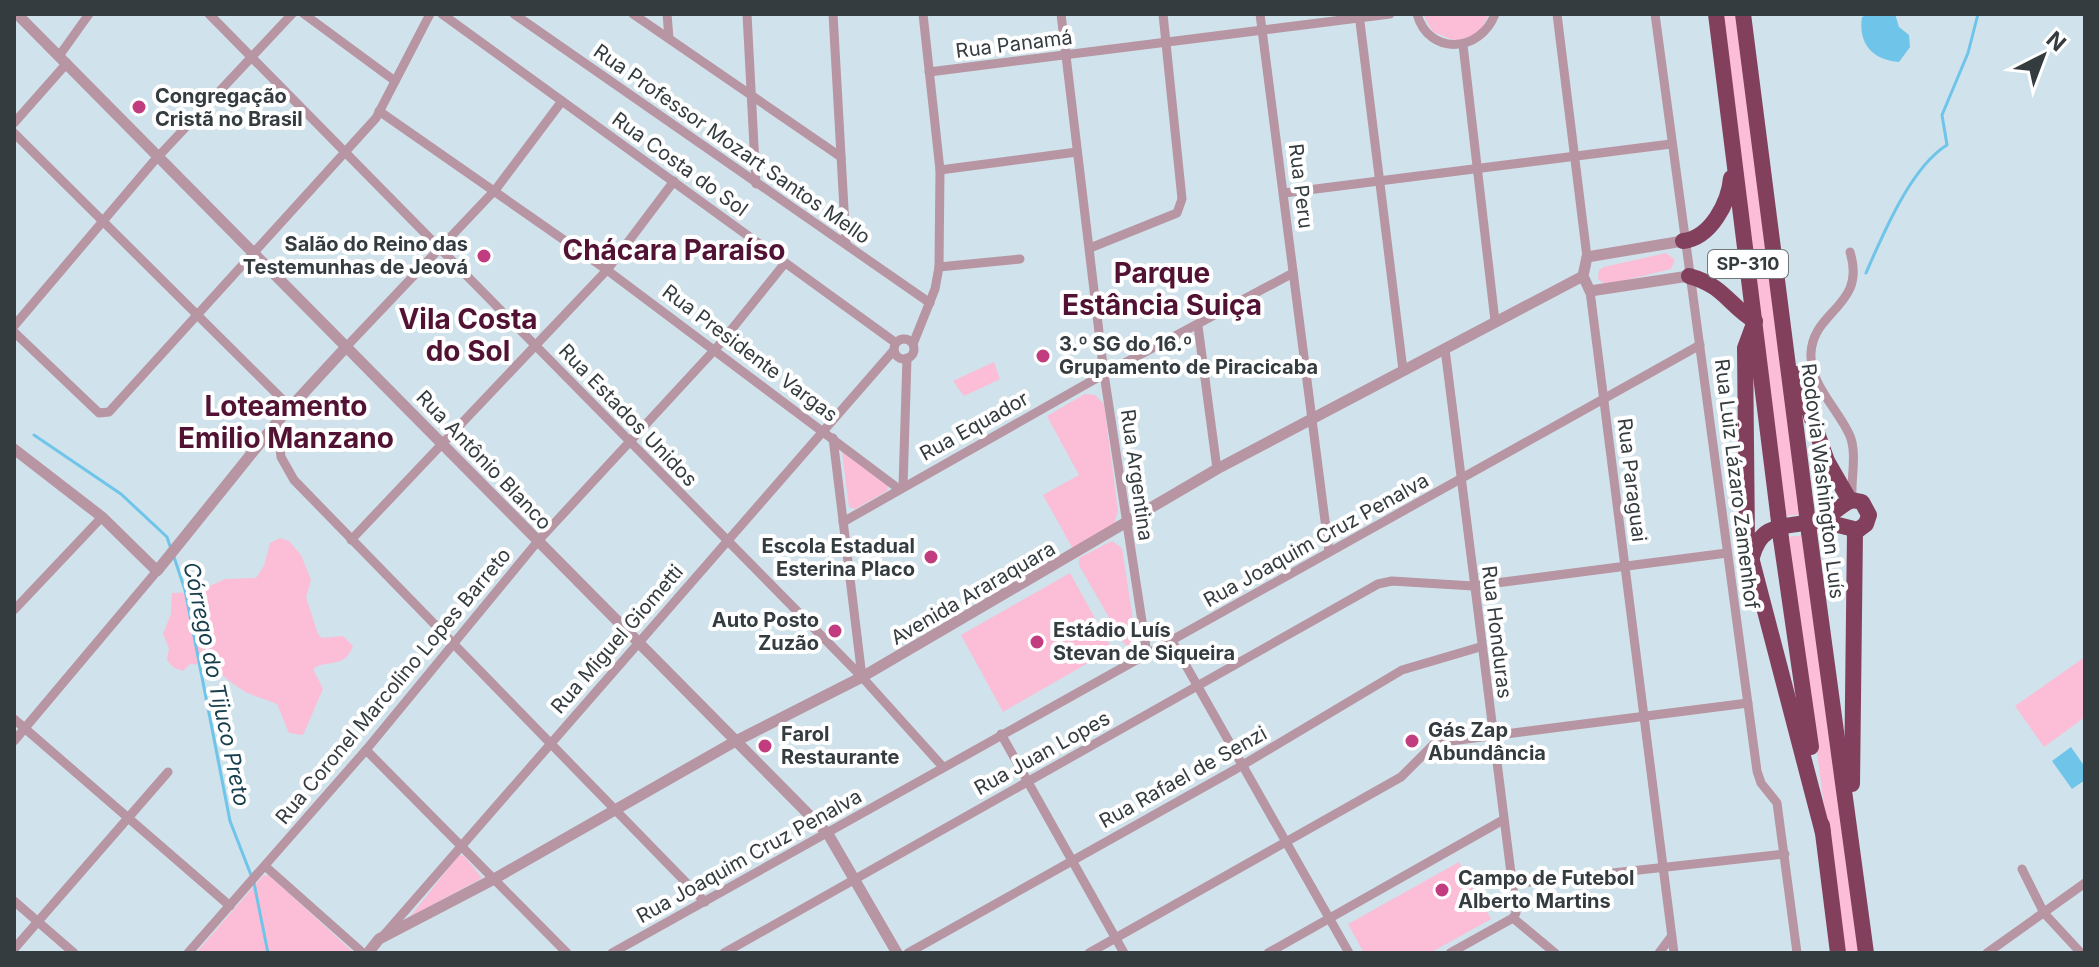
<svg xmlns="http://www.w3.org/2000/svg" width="2099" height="967" viewBox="0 0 2099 967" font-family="Inter,sans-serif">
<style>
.green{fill:#fcbdd6}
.water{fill:#6fc5e9}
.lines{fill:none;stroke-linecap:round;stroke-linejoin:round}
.stream{stroke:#6fc5e9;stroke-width:3}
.minor{stroke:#b795a2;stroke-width:9}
.tertiary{stroke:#b795a2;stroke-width:11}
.motorway{stroke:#82405d;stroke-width:16}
.motorway-bridge{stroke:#82405d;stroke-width:16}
.poi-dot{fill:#c23d7f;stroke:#fff;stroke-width:3}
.labels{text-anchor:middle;stroke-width:8;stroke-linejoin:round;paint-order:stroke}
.shield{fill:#fff;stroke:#727679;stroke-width:2}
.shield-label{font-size:18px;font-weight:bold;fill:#353c40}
.street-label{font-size:20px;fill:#353c40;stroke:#fff}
.poi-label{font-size:20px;font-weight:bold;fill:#353c40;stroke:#fff;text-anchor:start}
.water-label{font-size:22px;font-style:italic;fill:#173e4d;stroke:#fff}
.district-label{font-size:28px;font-weight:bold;fill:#521233;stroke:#fff}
</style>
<rect width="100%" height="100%" fill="#d0e2eb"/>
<!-- green -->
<g class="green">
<polygon points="1423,14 1489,14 1479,33 1456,41 1433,32"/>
<polygon points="1720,14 1737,14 1803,514 1786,516"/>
<polygon points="1666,253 1675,260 1671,269 1606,285 1598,279 1599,270 1604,267"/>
<polygon points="994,362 1000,379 964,396 953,381"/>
<polygon points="1085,394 1095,395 1104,404 1118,511 1114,524 1073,549 1043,495 1079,475 1047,416"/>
<polygon points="842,451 888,485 887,491 855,509 849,507"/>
<polygon points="1805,535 1860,953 1844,953 1788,537"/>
<path d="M280,538L289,541L301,555L311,580L306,597L318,634L322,638L343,636L353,646C343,670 329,658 313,669L323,689L303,735L289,733L277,704C266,699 251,696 241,689C219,676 220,664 190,664L183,671L173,667L167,660L169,648L163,634L171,614L172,593L197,592L225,579L256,578L264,566L270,543Z"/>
<polygon points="1112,541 1122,548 1137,647 1134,653 1123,642 1079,565 1079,558"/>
<polygon points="1070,573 1112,649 1003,712 961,635"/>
<polygon points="2085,657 2085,717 2044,747 2015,706"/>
<polygon points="459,855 464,856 482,878 410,917"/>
<polygon points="1459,862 1491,919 1430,953 1364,953 1348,924"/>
<polygon points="269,875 354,953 196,953 263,876"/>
</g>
<!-- water -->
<g class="water">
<path d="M1869,14H1895L1899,27L1909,35L1910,47L1899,62C1872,60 1858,43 1862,17Z"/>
<polygon points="2071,747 2085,767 2085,780 2072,789 2052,761"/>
</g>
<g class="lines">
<!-- stream -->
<g class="stream">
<path d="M1866,273C1883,234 1911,167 1947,145L1942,115L1968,53L1978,14"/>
<polyline points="34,435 121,494 167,537 170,546"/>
<polyline points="174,557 185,590 230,821 251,875"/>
<polyline points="254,883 268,953"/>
</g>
<!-- minor -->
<g class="minor">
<polyline points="209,14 862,677 943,767"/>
<polyline points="304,14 395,81"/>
<polyline points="442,14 896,343"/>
<polyline points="514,14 930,303"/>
<polyline points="633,14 841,157"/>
<polyline points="667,14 669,38"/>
<polyline points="747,14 756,184"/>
<polyline points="833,14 846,244"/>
<polyline points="1061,14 1104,374 1147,654"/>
<polyline points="1260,14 1329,552"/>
<polyline points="1359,14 1403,370"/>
<path d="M1417,14C1429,57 1481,52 1495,14"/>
<polyline points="1557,14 1587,257"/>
<polyline points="1655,14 1757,771 1761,783 1777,803 1797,953"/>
<polyline points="1463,45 1495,321"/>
<polyline points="59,56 89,14"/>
<polyline points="929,72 1390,14"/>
<polyline points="379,111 607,270 899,489"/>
<polyline points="14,123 67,63"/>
<polyline points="14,133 290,407"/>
<polyline points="940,170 1077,152"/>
<polyline points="1284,193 1671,144"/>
<polyline points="1090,248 1177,213 1182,199 1163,14"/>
<path d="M1850,252C1867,306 1813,310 1811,353C1809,384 1839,410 1850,436C1857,453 1851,478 1852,497"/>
<polyline points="939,267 1020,259"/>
<polyline points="1590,291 1674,953"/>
<polyline points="14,326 154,161 292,14"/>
<polyline points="1198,326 1217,469"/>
<polyline points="14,332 99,413 109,412 376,118 430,14"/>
<circle cx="904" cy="349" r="10"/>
<polyline points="913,344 935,289 939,267 940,170 923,14"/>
<polyline points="347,346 496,189 562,101"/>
<polyline points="1445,349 1516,913 1513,918"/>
<polyline points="277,422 281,457 294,480 705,902"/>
<polyline points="833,438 862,677"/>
<polyline points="903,487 907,358"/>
<polyline points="843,522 1104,374 1293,273"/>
<polyline points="351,540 607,270 674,181"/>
<polyline points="14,610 102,517"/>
<polyline points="1172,641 1349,953"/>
<polyline points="14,719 230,906"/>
<polyline points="1001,734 1124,953"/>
<polyline points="14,741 157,571"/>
<polyline points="366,750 567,953"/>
<polyline points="265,866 363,953"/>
<polyline points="2022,869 2044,913 2081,953"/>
<polyline points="1513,884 1785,854"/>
<polyline points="14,901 74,953"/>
<polyline points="1513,918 1555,953"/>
<polyline points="384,935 894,350"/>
<polyline points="14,949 168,772"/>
<polyline points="188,953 366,750 538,541 719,345 785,263"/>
<polyline points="612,953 1700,345"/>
<polyline points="724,953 1378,584 1392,581 1473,586 1727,553"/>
<polyline points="908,953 1236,769 1402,670 1480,647"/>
<polyline points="1089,953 1401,777 1435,743 1748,703"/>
<polyline points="1268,953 1503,820"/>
<polyline points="1450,953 1513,918"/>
<polyline points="1659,953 1671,937"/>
<polyline points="1987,953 2085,883"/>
</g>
<!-- tertiary -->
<g class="tertiary">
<polyline points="17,14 828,834 897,953"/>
<polyline points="1683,241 1587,257 1583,276 1590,291 1689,276"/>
<polyline points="14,449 102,517 157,571 277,422 347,346"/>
<polyline points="368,953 379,939 494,879 734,742 862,677 1217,469 1583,276"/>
</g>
<!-- motorway -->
<g class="motorway">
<polyline points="1716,14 1778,513"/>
<polyline points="1743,14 1806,507"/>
<path d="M1683,241C1711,238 1729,202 1731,178"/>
<path d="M1689,276C1725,286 1729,306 1755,321L1745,348L1747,542L1823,833"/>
<polyline points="1796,374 1827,461 1850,501"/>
<polyline points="1809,532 1866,953"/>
<polyline points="1781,539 1811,747"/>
<path d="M1752,557C1762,519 1788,529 1819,520C1832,516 1840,505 1852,500L1862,502L1869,515L1866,524L1858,530L1818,520"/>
<polyline points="1852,784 1855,530"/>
<polyline points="1822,825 1838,953"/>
</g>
<!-- motorway-bridge -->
<g class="motorway-bridge">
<polyline points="1806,507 1809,532"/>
<polyline points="1778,513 1781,539"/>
</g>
</g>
<!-- markers -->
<g class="poi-dot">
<circle cx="139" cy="107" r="8"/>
<circle cx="484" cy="256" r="8"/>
<circle cx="1043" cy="356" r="8"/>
<circle cx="931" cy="557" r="8"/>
<circle cx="835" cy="631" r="8"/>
<circle cx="1037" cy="642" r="8"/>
<circle cx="1412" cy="741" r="8"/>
<circle cx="765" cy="746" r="8"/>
<circle cx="1442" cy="890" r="8"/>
</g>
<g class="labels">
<!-- shield labels -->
<rect class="shield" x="1708" y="250" width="80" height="28" rx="6"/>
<g class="shield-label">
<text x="1748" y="270">SP-310</text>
</g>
<!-- street labels -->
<g class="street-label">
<text transform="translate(1014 44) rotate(-7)" y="7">Rua Panamá</text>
<text transform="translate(732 144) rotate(35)" y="7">Rua Professor Mozart Santos Mello</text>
<text transform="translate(680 164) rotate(36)" y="7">Rua Costa do Sol</text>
<text transform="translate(1301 186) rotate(83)" y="7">Rua Peru</text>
<text transform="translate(750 353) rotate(37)" y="7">Rua Presidente Vargas</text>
<text transform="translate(628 415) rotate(46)" y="7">Rua Estados Unidos</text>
<text transform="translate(974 426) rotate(-29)" y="7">Rua Equador</text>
<text transform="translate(484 460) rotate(46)" y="7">Rua Antônio Blanco</text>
<text transform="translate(1137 475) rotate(82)" y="7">Rua Argentina</text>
<text transform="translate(1632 480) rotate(83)" y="7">Rua Paraguai</text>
<text transform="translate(1823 481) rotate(83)" y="7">Rodovia Washington Luís</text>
<text transform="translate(1737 484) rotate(83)" y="7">Rua Luiz Lázaro Zamenhof</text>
<text transform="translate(1316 540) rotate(-29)" y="7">Rua Joaquim Cruz Penalva</text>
<text transform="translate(973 593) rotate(-30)" y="7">Avenida Araraquara</text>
<text transform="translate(1497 632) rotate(83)" y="7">Rua Honduras</text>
<text transform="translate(617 639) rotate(-49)" y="7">Rua Miguel Giometti</text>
<text transform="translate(393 686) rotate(-50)" y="7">Rua Coronel Marcolino Lopes Barreto</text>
<text transform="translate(1042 753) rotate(-29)" y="7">Rua Juan Lopes</text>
<text transform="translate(1183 777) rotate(-29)" y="7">Rua Rafael de Senzi</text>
<text transform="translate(749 856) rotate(-29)" y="7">Rua Joaquim Cruz Penalva</text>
</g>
<!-- poi labels -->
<g class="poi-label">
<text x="155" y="103">Congregação<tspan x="155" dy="23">Cristã no Brasil</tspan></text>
<text x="468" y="251" text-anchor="end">Salão do Reino das<tspan x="468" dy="23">Testemunhas de Jeová</tspan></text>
<text x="1059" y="351">3.º SG do 16.º<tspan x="1059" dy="23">Grupamento de Piracicaba</tspan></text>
<text x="915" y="553" text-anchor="end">Escola Estadual<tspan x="915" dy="23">Esterina Placo</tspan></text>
<text x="819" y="627" text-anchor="end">Auto Posto<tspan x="819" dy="23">Zuzão</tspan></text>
<text x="1053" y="637">Estádio Luís<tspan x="1053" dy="23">Stevan de Siqueira</tspan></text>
<text x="1428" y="737">Gás Zap<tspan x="1428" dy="23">Abundância</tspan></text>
<text x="781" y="741">Farol<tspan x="781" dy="23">Restaurante</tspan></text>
<text x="1458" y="885">Campo de Futebol<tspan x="1458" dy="23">Alberto Martins</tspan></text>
</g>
<!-- water labels -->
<g class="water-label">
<text transform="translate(217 684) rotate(78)" y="8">Córrego do Tijuco Preto</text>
</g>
<!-- district labels -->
<g class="district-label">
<text x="674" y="260">Chácara Paraíso</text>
<text x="1162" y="283">Parque<tspan x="1162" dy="32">Estância Suiça</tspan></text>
<text x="468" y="329">Vila Costa<tspan x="468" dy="32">do Sol</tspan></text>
<text x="286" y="416">Loteamento<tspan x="286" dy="32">Emilio Manzano</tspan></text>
</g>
</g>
<!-- border -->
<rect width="2099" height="967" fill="none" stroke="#353c40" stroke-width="32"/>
<!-- north arrow -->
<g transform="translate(2043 56) rotate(42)" stroke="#ffffff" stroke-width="6" paint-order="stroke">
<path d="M0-6L14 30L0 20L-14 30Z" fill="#353c40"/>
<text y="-12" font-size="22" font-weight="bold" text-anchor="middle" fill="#353c40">N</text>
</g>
</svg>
